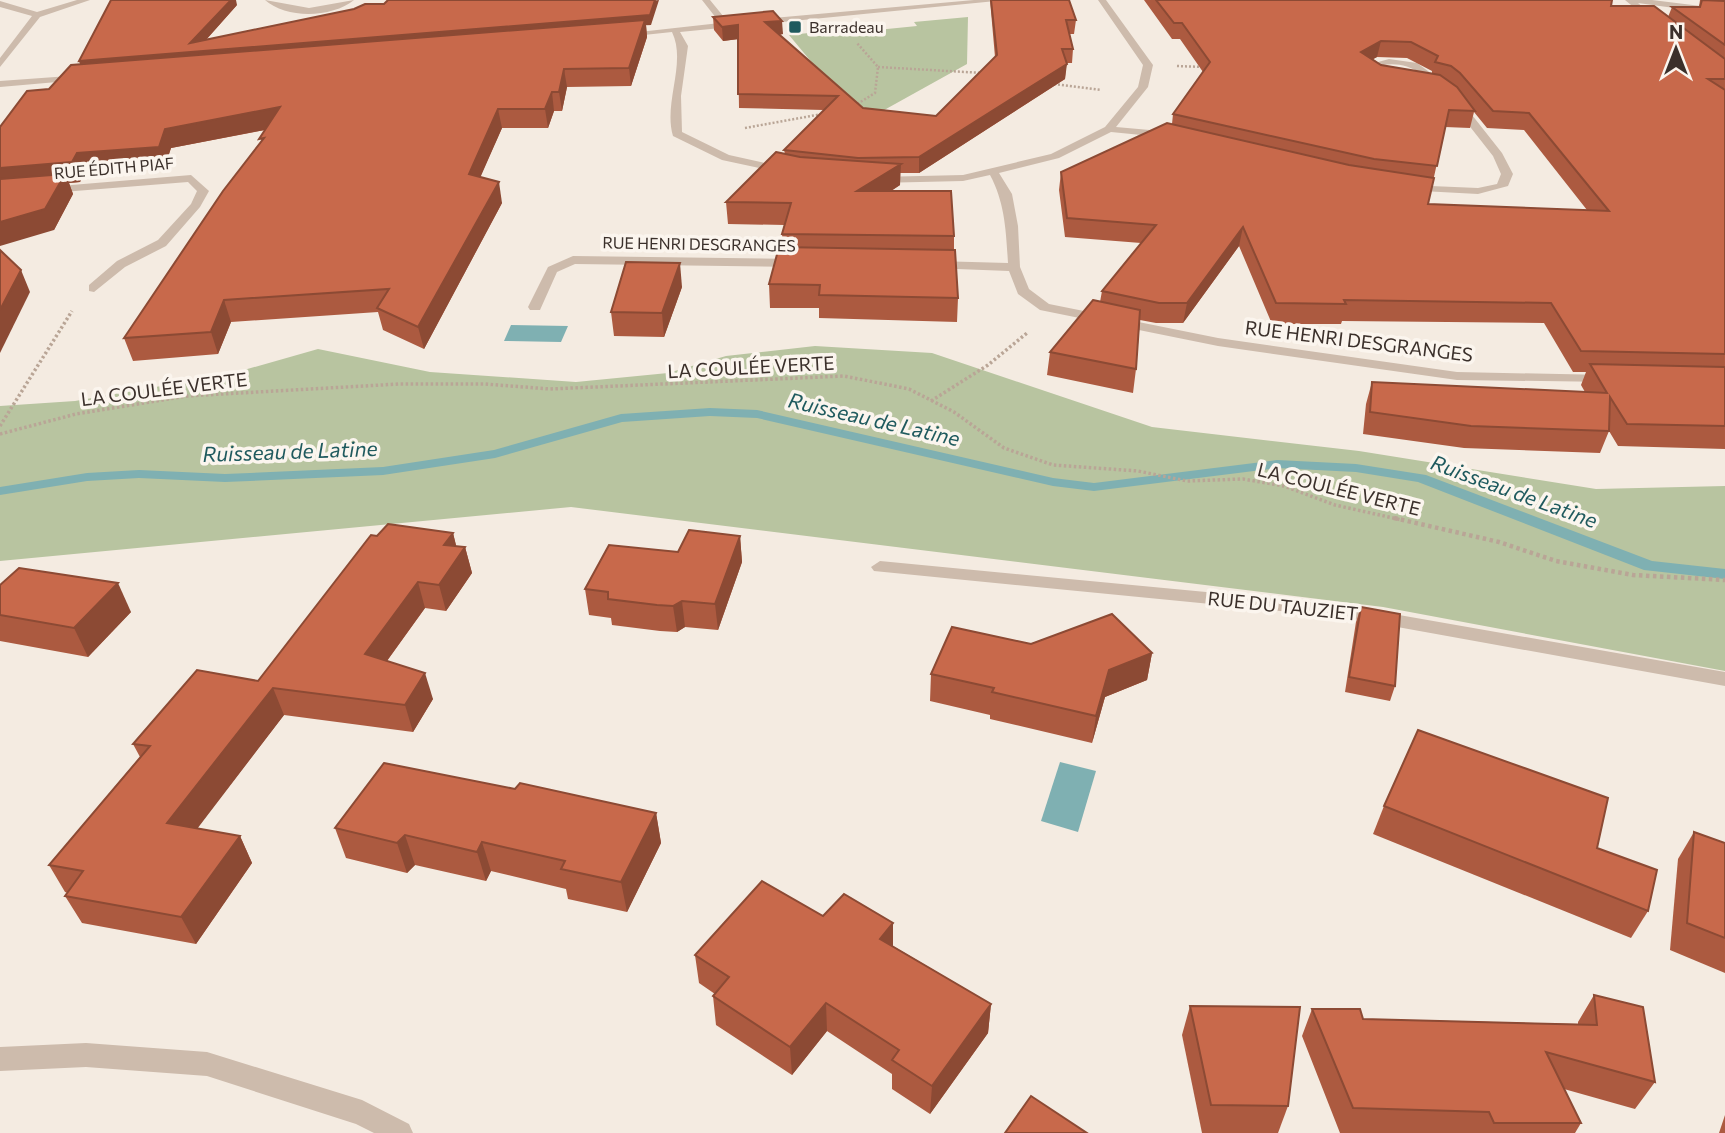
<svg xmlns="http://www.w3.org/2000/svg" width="1725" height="1133" viewBox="0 0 1725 1133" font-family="Commissioner,sans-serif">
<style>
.green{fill:#b8c4a0}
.water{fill:#7fb0b2}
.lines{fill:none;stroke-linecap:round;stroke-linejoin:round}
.stream{fill:#7fb0b2;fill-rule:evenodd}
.path-far2{stroke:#b9a596;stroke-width:2.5;stroke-dasharray:2 2;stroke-linecap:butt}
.path-far1{stroke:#b9a596;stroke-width:3.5;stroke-dasharray:2.5 2.5;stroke-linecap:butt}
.path{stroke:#b9a596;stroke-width:4.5;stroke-dasharray:3.5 3.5;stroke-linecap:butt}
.minor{fill:#cdbbac;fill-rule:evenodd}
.wall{fill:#ac5a40;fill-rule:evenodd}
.shaded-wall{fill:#8c4a34}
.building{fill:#c8694b;stroke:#8c4a34;stroke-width:2}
.poi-dot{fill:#1f5a5e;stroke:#fbf5ee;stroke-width:2.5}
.labels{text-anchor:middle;stroke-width:7;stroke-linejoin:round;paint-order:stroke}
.far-poi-label{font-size:16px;fill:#3b302b;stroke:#fbf5ee;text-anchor:start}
.far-street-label{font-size:16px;fill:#3b302b;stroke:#fbf5ee}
.street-label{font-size:19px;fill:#3b302b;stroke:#fbf5ee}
.water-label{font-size:21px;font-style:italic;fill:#1f5a5e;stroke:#fbf5ee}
</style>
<rect width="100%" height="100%" fill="#f4ebe1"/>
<!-- green -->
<g class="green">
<polygon points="968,17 967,64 877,114 836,108 819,71 789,35 809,33 817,36 917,26 914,22"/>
<polygon points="815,346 932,353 1152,427 1359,451 1596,489 1725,486 1725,671 1383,607 571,507 0,561 0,406 75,401 230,374 318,349 430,372 576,382 668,373 726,356"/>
</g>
<!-- water -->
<g class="water">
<polygon points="511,325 568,326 561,342 504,341"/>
<polygon points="1060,762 1096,771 1078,832 1041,821"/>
</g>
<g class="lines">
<!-- stream -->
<polygon class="stream" points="710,408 757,410 1053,478 1094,483 1277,460 1356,464 1426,475 1652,561 1725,569 1725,579 1644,570 1418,482 1356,472 1277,468 1094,491 1053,486 757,418 710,416 622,422 495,458 383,475 225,482 139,478 87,481 0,495 0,487 87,473 139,470 225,474 383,467 494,450 621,414"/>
<!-- path-far2 -->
<g class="path-far2">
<polyline points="1177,66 1203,67"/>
<polyline points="878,67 983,73"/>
<polyline points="1054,84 1101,90"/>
<polyline points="854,106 875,93 878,67 857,43"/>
<polyline points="745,128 822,114"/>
</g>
<!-- path-far1 -->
<g class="path-far1">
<polyline points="931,401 988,365 1027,333"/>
<polyline points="0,426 72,311"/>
<polyline points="0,434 76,414 187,396 399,384 485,384 550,389 844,376 909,389 954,412 1004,448 1053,465 1138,471 1187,481 1243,479 1284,486 1335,505 1402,520"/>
</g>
<!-- path -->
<polyline class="path" points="1394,518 1499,542 1556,561 1633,575 1725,580"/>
<!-- minor -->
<g class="minor">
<polygon points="77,0 90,0 40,17 0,67 0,58 32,16 0,7 0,1 37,12"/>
<path d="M265,0L309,8L354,0C332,18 286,19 265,0Z"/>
<path d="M702,0H710L728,22L974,0H1006L680,32L688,46L681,96L682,132L729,155L787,168V172L783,173L722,160L673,136C663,103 687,63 672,32L625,37L621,34L720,23Z"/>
<path d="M1098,0H1106L1153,65L1148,87L1116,127L1172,132L1177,135L1172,138L1111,132L1059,158L999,173L1012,194L1018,226L1020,267L1029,289L1049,304L1218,338L1457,372L1607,375L1612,376V382L1457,380L1218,346L1040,310L1018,294L1009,271L931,268V262L935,261L1008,263C1006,231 1005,203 990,175L963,181L877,183L871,180L877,177L963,175L1051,154L1105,127L1138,87L1143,65Z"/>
<polygon points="1625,0 1652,0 1725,9 1725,15 1638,3 1656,18 1653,23"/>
<path d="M1389,59L1417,63L1432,74L1417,83L1412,80L1421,74C1406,63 1389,62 1371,68L1377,74L1372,77L1360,67Z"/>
<polygon points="83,75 85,77 80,80 0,87 0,81"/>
<polygon points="1453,101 1461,101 1502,153 1513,174 1508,186 1478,194 1403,190 1403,186 1407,185 1478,188 1497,184 1501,174 1493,156 1453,105"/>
<polygon points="191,175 209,191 200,207 166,246 125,267 94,292 89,291 89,285 117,261 158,240 191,204 197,191 188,182 0,197 0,191"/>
<polygon points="573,256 799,259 805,263 799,267 575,264 557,272 540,310 530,310 528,307 548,267"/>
<polygon points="880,561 1342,605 1725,672 1725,686 1342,617 874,571 871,567"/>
<polygon points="86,1043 207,1052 362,1100 409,1124 413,1133 374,1133 356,1124 207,1076 86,1067 0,1071 0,1047"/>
</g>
</g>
<!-- wall -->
<g class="wall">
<polygon points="990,0 1069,0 1076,20 1074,34 1069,34 1073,49 1072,63 1066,63 1065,79 919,173 900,173 900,185 891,191 954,236 954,250 958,298 957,322 819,318 819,308 770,308 769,284 783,247 782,234 785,225 728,224 726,202 785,154 784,150 824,110 739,108 738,39 723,41 714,30 713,17 783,34 779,35 863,108 936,116 995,57"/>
<path d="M1144,0H1612L1611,6L1668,17L1672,7H1699L1700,0H1725V449L1618,446L1609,431L1600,453L1464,448L1363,434L1366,404L1372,382L1585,392L1581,385L1586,372H1573L1544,323L1342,321L1341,324H1272L1239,246L1183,323H1156L1140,320L1136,369L1133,393L1047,375L1050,352L1100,302L1102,291L1141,243L1065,237L1059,190L1061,172L1172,124L1173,114L1203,72L1180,39H1172ZM1377,57L1407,58L1432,71V74L1381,65L1373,59ZM1474,112L1487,128L1524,130L1587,210L1428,204L1445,127L1470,128Z"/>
<polygon points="237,5 206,40 651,25 646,25 647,37 631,86 567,87 562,111 554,111 548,128 502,128 480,177 502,203 424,349 383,330 378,312 231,322 218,354 133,361 124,338 260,144 265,130 171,148 165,166 85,172 80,182 69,183 73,194 54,230 49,89 81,65 79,61"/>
<polygon points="682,287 664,337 614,336 611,312"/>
<polygon points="453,533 456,546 465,547 472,573 446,611 425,608 387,661 433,699 413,732 284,715 197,828 240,836 252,863 196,944 82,923 65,896 68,893 65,892 49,865 140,757 133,744 258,681 377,536"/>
<polygon points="740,536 742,562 718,630 685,627 677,632 660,631 612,625 611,618 589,615 585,589 678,552"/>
<polygon points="0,585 131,612 88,657 0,641"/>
<polygon points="1361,607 1395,686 1390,701 1345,692 1356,622"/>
<polygon points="1031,644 1152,653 1147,680 1105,697 1092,743 990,719 990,715 930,701 931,674"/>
<polygon points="515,789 656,813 661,843 627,912 568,899 566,889 491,871 486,881 415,865 407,873 346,858 335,828"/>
<polygon points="1384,806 1648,911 1631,938 1373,834"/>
<polygon points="1694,832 1725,843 1725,973 1670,950 1678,859"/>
<polygon points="823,916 893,923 893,946 991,1004 988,1033 930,1114 892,1089 892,1074 827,1031 792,1075 716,1025 713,996 715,994 699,983 695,955"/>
<polygon points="1594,995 1655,1082 1635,1109 1564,1089 1581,1123 1575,1133 1340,1133 1302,1036 1312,1009 1363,1019 1578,1024 1578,1022"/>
<polygon points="1190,1006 1288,1106 1278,1133 1202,1133 1182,1035"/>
<polygon points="1725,1115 1725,1133 1719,1133"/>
</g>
<!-- shaded-wall -->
<g class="shaded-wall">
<polygon points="231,0 236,0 237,5 195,52 659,0 651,25 646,25 647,37 631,86 629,68 83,72 79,61 190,43"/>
<polygon points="782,21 783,34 766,36 765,22"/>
<polygon points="738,25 739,39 723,41 722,27"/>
<polygon points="1381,41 1377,57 1357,68 1361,52"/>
<polygon points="1067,64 1065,79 919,173 919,157"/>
<polygon points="564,69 567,87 562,111 559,92"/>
<polygon points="552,92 554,111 548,128 545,109"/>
<polygon points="280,107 285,126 171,148 165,166 85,172 80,182 69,183 73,194 54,230 0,246 0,168 165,129"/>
<polygon points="498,109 502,128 473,194 469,174"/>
<polygon points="901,164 900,185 857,213 857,191"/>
<polygon points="499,182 502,203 424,349 418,327"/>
<polygon points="1243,227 1239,246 1183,323 1187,303"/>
<polygon points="680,263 682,287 664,337 662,313"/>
<polygon points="21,270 30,292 0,353 0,310"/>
<polygon points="224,300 231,322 218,354 211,332"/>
<polygon points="453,533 459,557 465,547 472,573 446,611 439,585 444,545"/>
<polygon points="740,536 742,562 718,630 715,604"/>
<polygon points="418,582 425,608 373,680 365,654"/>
<polygon points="118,583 131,612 88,657 74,628"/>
<polygon points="682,601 685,627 677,632 673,606"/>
<polygon points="1152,653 1147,680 1105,697 1092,743 1096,716 1109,670"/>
<polygon points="425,673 433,699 413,732 405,705"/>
<polygon points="273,688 284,715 181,850 167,823"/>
<polygon points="656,813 661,843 627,912 621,882"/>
<polygon points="405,835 415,865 407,873 397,843"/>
<polygon points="240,836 252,863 196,944 181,917"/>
<polygon points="482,842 491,871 486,881 477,852"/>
<polygon points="893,923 893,951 880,939"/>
<polygon points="826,1003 827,1031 792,1075 790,1047"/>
<polygon points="991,1004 988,1033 930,1114 932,1086"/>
</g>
<!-- building -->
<g class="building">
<polygon points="111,0 231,0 190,43 354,9 365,4 384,4 388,0 655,0 650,15 79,61"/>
<polygon points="991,0 1069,0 1076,20 1066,20 1073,49 1062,49 1067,64 919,157 858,158 784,150 838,96 738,94 738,25 722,27 713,17 773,11 782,21 765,22 863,108 936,116 997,55"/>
<polygon points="1156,0 1612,0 1611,6 1654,6 1725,59 1725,79 1708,79 1725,90 1725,354 1581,351 1551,303 1344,300 1346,304 1276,303 1243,227 1187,303 1159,303 1102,291 1156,225 1067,218 1061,172 1167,123 1349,165 1434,178 1428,204 1609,211 1529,113 1493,111 1460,73 1451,66 1435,62 1438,56 1411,42 1381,41 1361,52 1381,65 1440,75 1457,87 1475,111 1449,110 1437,166 1374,159 1173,114 1210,62 1182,23 1174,23"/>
<polygon points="1702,0 1725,1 1725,45 1672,7 1700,7"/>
<polygon points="645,20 629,68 564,69 559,92 552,92 545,109 498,109 469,174 499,182 418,327 377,308 389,289 224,300 211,332 124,338 223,191 264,138 259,139 280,107 165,129 159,147 77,153 72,162 0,168 0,127 27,91 49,89 71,65"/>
<polygon points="776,152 800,157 901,164 857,191 951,191 954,236 782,234 791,203 726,202"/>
<polygon points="65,174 45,209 0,222 0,179"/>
<polygon points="779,247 955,250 958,298 819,295 820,285 769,284"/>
<polygon points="0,250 21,270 0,310"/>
<polygon points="626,262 680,263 662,313 611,312"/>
<polygon points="1093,300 1140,310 1136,369 1050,352"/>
<polygon points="1590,364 1725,367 1725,426 1627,424 1610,397 1609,431 1471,426 1370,412 1372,382 1607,393"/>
<polygon points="388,524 453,533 444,545 465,547 439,585 418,582 365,654 425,673 405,705 273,688 167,823 240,836 181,917 65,896 83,871 49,865 150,746 133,744 197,670 258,681 371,535 377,536"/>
<polygon points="689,530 740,536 715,604 682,601 673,606 657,605 608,599 608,592 585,589 609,545 678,552"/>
<polygon points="19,568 118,583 74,628 0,615 0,585"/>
<polygon points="1361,607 1400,614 1395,686 1349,677"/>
<polygon points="1112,614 1152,653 1109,670 1096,716 992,692 994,688 931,674 952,627 1031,644"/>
<polygon points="1418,730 1608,798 1597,848 1657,870 1648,911 1384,806"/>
<polygon points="384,763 515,789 520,783 656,813 621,882 561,869 565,861 482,842 477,852 405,835 397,843 335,828"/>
<polygon points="1694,832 1725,843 1725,938 1687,923"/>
<polygon points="762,881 823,916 844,894 893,923 880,939 991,1004 932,1086 892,1060 899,1050 826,1003 790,1047 713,996 729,977 695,955"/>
<polygon points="1594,995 1643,1007 1655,1082 1546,1052 1581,1123 1494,1123 1489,1112 1353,1108 1312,1009 1360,1009 1363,1019 1597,1025"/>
<polygon points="1190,1006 1300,1007 1288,1106 1211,1105"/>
<polygon points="1031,1096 1087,1133 1005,1133"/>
</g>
<!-- markers -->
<rect class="poi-dot" x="788" y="20" width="14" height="14" rx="3.5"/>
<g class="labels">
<!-- far-poi labels -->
<g class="far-poi-label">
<text x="809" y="33">Barradeau</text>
</g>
<!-- far-street labels -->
<g class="far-street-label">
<text transform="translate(114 168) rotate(-5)" y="6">RUE ÉDITH PIAF</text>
<text transform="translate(699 244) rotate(1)" y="6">RUE HENRI DESGRANGES</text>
</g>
<!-- street labels -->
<g class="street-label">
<text transform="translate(1359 341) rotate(7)" y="7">RUE HENRI DESGRANGES</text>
<text transform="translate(751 367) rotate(-3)" y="7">LA COULÉE VERTE</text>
<text transform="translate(164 389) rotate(-7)" y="7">LA COULÉE VERTE</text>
<text transform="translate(1339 489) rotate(14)" y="7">LA COULÉE VERTE</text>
<text transform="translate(1283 606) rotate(6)" y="7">RUE DU TAUZIET</text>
</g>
<!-- water labels -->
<g class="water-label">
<text transform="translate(874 420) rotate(13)" y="7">Ruisseau de Latine</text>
<text transform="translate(290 452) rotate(-2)" y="7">Ruisseau de Latine</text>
<text transform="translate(1514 492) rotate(20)" y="7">Ruisseau de Latine</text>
</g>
</g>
<!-- north arrow -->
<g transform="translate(1676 49)" stroke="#fbf5ee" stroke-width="5" paint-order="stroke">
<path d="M0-5L12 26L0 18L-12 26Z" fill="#3b302b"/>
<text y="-10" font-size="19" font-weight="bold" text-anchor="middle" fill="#3b302b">N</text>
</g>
</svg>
